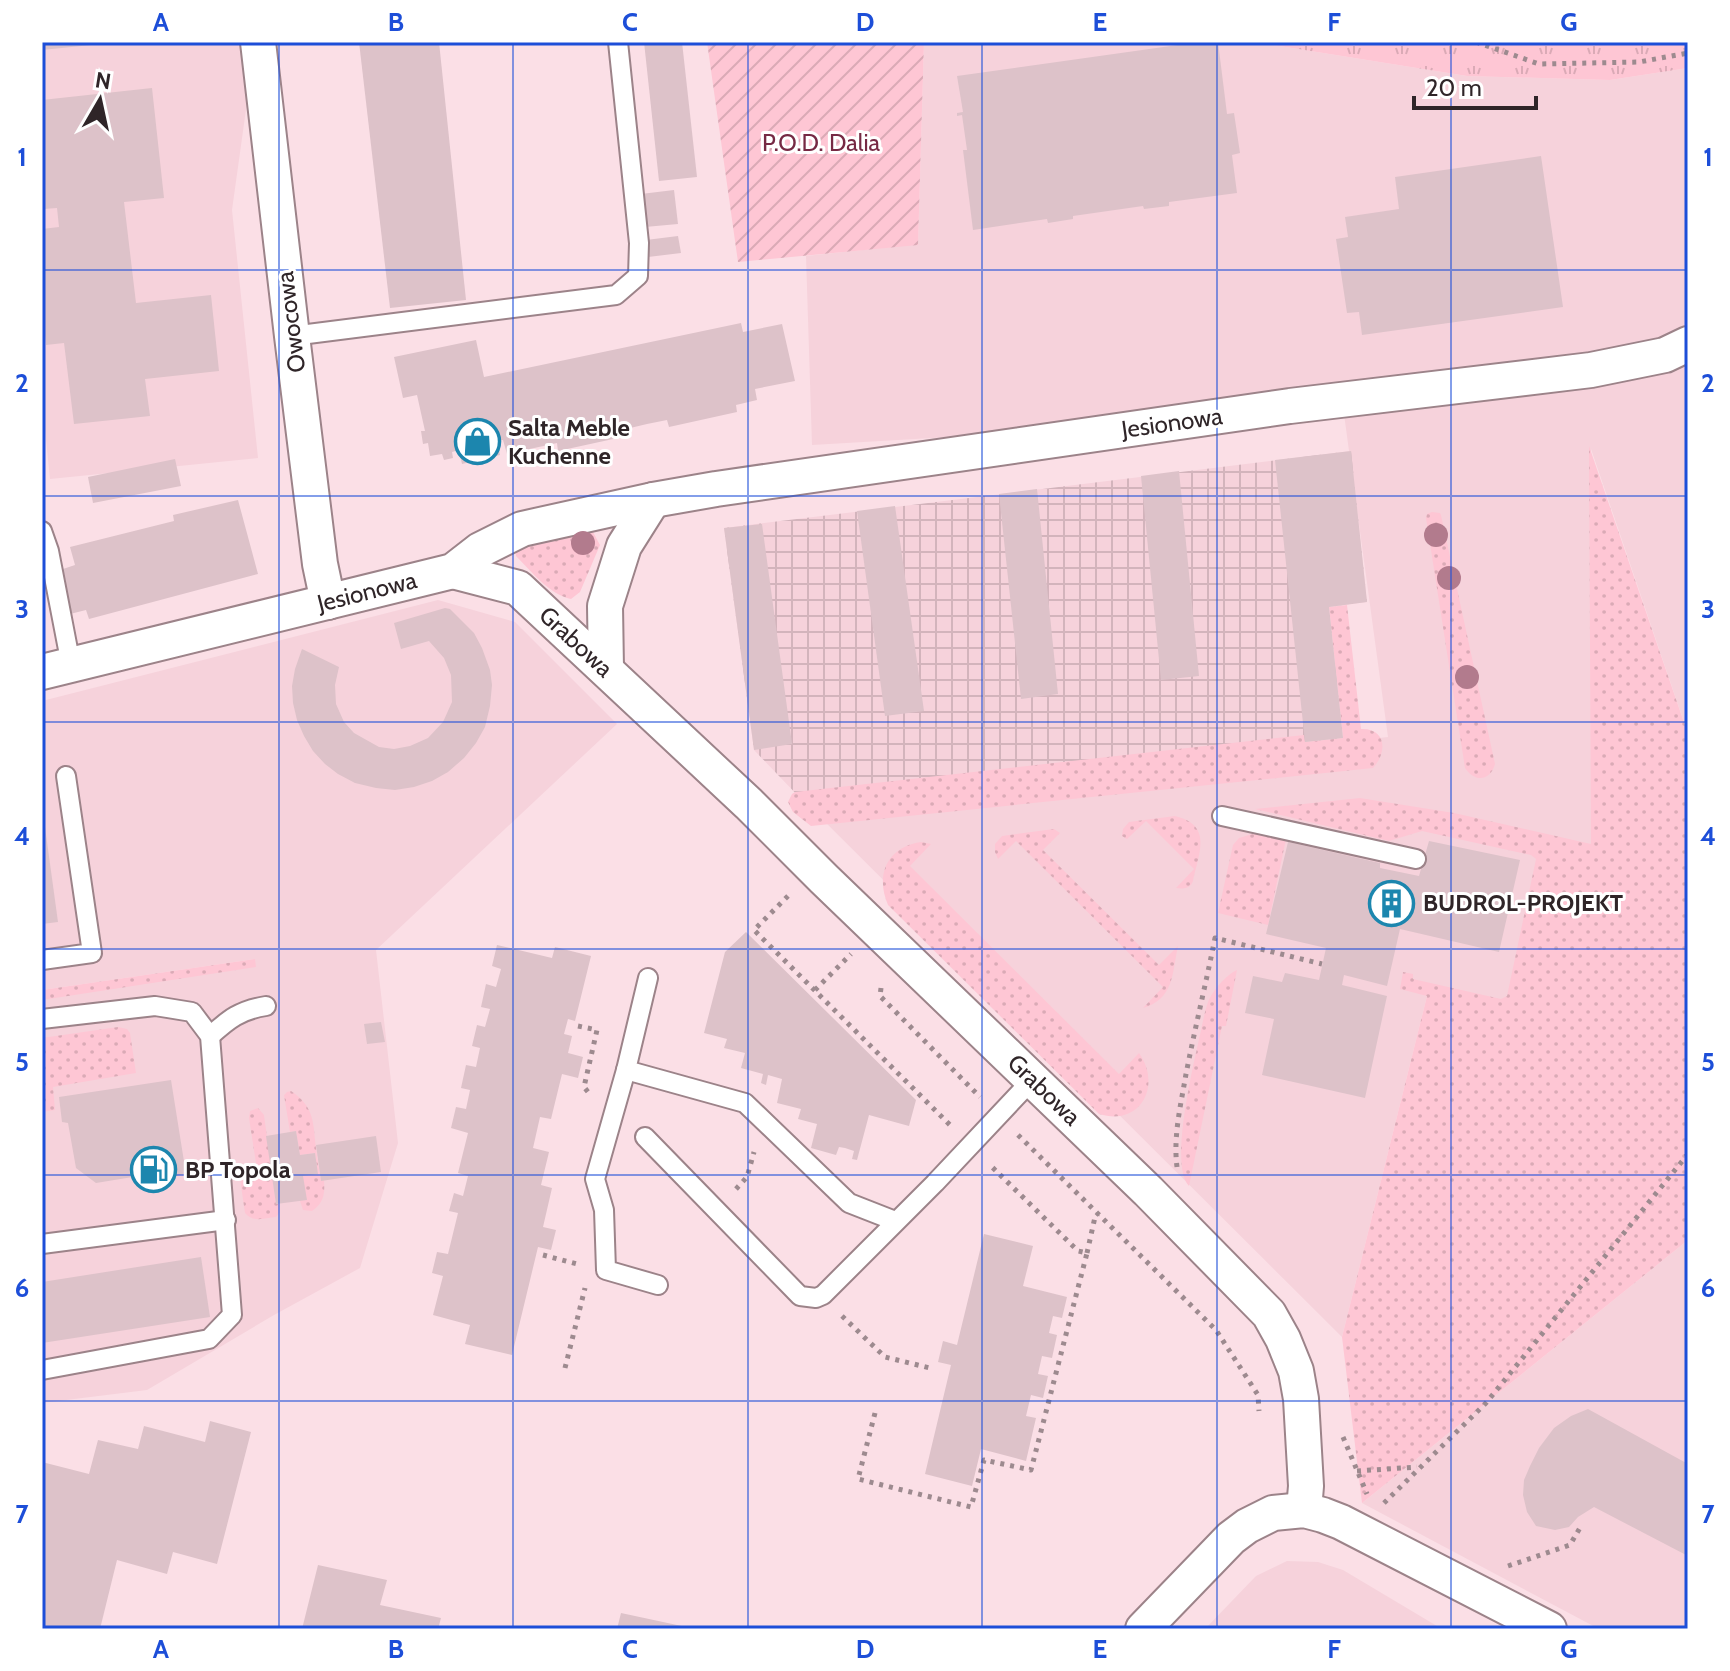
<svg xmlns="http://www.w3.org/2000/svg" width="1730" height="1671" viewBox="0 0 1730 1671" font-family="Cabin,sans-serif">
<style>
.built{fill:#f6d2db}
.industrial{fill:url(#industrial-grid)}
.grass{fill:url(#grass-dots)}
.park{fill:url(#park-tufts)}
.garden{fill:url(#garden-furrows)}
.building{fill:#ddc2c9}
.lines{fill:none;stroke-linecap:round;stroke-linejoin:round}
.lane-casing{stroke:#9c8389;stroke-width:22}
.street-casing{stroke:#9c8389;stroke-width:38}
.path{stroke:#9d8a8f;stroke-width:5;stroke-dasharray:4 6;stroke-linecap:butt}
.lane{stroke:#fff;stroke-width:18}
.street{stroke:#fff;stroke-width:34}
.tree{fill:#b27b8d}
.grid{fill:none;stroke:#1d4ed8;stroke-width:2;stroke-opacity:0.55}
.labels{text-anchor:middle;stroke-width:6;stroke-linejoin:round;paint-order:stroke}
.park-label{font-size:24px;fill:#762944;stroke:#fff}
.street-label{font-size:24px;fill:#2f2528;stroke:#fff}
.poi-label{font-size:24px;font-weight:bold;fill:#2f2528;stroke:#fff;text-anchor:start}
.neatline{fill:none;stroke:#1d4ed8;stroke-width:3}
.grid-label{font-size:26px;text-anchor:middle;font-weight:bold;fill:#1d4ed8}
</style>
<defs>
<pattern id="industrial-grid" width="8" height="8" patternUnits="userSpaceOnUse" patternTransform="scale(2)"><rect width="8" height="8" fill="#f6d2db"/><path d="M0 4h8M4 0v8" fill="none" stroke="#d3b4bc"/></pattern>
<pattern id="grass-dots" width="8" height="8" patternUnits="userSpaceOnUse" patternTransform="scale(2)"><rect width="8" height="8" fill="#fec6d4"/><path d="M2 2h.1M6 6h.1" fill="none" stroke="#daaab6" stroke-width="1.8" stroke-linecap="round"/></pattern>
<pattern id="park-tufts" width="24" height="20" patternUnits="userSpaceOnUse" patternTransform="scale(2)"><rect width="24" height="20" fill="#fec6d4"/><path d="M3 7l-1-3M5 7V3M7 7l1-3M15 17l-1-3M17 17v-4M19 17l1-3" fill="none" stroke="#daaab6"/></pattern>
<pattern id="garden-furrows" width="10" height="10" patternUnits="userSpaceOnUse" patternTransform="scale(2)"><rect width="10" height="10" fill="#fec6d4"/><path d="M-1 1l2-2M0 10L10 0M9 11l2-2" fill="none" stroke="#daaab6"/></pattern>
</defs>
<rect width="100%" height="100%" fill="#fbdfe6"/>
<!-- built -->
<g class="built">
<polygon points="42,42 243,42 249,88 232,210 258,458 50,479 42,400"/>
<polygon points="924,42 1255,42 1467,76 1610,80 1688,68 1688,376 1687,377 1688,381 1688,734 1591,449 1591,844 1507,996 1492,1012 1427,996 1342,1337 804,801 1388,737 1344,414 812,445 806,256 918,244"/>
<polygon points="438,600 515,622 617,724 376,950 398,1143 360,1268 274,1315 147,1390 42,1403 42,1000 255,959 42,990 42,701"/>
<polygon points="1688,1240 1688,1629 1599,1629 1362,1503"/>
<polygon points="1287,1561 1318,1562 1343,1570 1442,1629 1205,1629 1256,1576"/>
</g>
<!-- industrial -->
<polygon class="industrial" points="1351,451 1367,602 1329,607 1343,738 803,801 754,750 724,528"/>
<!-- grass -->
<g class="grass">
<polygon points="1589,446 1688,734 1688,1240 1362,1503 1342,1337 1427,996 1400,989 1403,972 1413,974 1413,979 1501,999 1507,996 1536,859 1531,855 1422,831 1389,841 1255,809 1360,798 1454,813 1591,844"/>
<path d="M1432,512L1440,513L1441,515L1495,764C1490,782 1474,782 1465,768L1426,518L1427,514Z"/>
<path d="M586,529L593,532L600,545L580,592L571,599C550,595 531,571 516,556V548L525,544Z"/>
<path d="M1347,605L1361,729C1386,728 1388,752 1373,768L811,826L793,812L788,802L792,794L795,792L1304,735L1305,742L1343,738L1329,607Z"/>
<path d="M1175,816C1213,825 1199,853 1193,881C1190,889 1183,889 1176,888L1194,869L1146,821L1127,839L1122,836L1123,829L1129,822Z"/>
<path d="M1054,829L1060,833L1043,850L1159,965L1178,946C1172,974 1174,999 1143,1008L1163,987L1016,841L998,859L995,852V844L1002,836Z"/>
<polygon points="1259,832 1286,839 1268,925 1218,913 1233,845 1239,838"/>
<path d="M921,842L931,844L910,866L1119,1074L1139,1053C1162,1085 1141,1127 1099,1114L888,905C875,875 887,847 921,842Z"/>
<polygon points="255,959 256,967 42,1000 42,990"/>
<path d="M1237,970L1226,1026H1222L1189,1186C1169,1166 1193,1067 1199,1039C1202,1027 1204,1013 1208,1002C1213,990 1226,975 1237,970Z"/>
<polygon points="118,1027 127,1029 130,1033 136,1073 53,1087 55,1110 42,1112 42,1038"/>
<path d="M291,1091C315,1107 313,1123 316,1148C317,1159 319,1170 321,1181L324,1180C325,1194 324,1203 312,1211L303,1210L300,1201L303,1176L318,1174L315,1153L300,1155L296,1131L290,1132L284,1095L287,1092Z"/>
<path d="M258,1108L264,1115L276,1204H279L280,1212L276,1217C265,1218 253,1223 245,1213L240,1179L258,1176L249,1118L250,1111Z"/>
</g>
<!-- park -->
<polygon class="park" points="1255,42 1688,42 1688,68 1610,80 1467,76"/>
<!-- garden -->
<polygon class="garden" points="707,42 924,42 918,245 738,262"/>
<!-- building -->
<g class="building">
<polygon points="42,42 101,42 101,44 42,50"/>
<polygon points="359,42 439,42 466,300 390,308"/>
<polygon points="644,42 682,42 697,177 659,181"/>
<polygon points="1199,42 1218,42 1227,114 1234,113 1240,153 1232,155 1237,193 1169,202 1169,206 1144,209 1143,206 1073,216 1073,219 1048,223 1047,219 973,230 963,150 967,150 962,115 957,116 957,113 963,112 957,76"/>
<polygon points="152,88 164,198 124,202 136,303 211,295 219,371 145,379 150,416 74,424 64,343 46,345 42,307 42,229 59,227 57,208 44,209 42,191 42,100"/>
<polygon points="1541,156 1563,307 1362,335 1359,312 1347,313 1336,239 1348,237 1345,217 1399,209 1395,177"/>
<polygon points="674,190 678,224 645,227 641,194"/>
<polygon points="678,236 681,253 648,257 646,240"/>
<polygon points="741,323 743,332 782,324 795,381 755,389 757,400 736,405 737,412 669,427 667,420 647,424 626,429 627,436 558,451 557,443 507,454 503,440 497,441 500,455 462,464 459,450 452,452 453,458 444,460 442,454 430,456 428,443 423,444 421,431 425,431 417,395 403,398 394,357 476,340 484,377"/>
<polygon points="1351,451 1367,602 1329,607 1343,738 1305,742 1275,460"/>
<polygon points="175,459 181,486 93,503 88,477"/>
<polygon points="1179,471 1199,676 1161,680 1141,476"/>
<polygon points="1037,489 1058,694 1021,699 999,494"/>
<polygon points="238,500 258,574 89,619 86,610 70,614 64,584 66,583 63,569 75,565 70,547 174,521 173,515"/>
<polygon points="895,506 924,711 885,716 857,511"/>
<polygon points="762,524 792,744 754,750 724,528"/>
<polygon points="445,608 450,609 474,633 482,648 490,670 492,685 490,706 485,727 476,743 464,758 448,772 432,781 414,787 395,790 376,788 355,783 338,774 325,764 313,751 304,736 297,720 293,703 292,686 295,669 302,649 339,667 335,685 336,704 344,722 354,733 379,747 394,749 410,746 428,738 443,722 452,702 451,675 444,658 429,641 401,649 394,623"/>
<polygon points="44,820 58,922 42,924 42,821"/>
<polygon points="1429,841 1520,860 1499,952 1400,929 1387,986 1344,975 1342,985 1387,996 1365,1098 1262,1075 1274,1019 1245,1013 1253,976 1282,982 1285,973 1319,980 1326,948 1266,934 1288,842 1380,863 1380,868 1419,876"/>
<polygon points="746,932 916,1100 909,1126 869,1115 857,1160 852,1159 854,1151 845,1148 839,1147 836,1155 811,1148 817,1124 798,1119 801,1109 777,1103 782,1079 768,1075 766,1085 761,1083 763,1074 741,1068 745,1053 724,1048 727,1039 704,1033 725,952"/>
<polygon points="497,945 552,958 555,947 591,956 575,1021 568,1019 564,1034 572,1036 568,1053 583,1057 578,1078 562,1074 551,1119 540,1117 533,1148 549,1152 541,1185 552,1188 543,1227 556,1230 551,1250 538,1247 512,1355 465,1344 470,1325 433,1315 443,1276 432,1273 437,1252 448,1254 458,1213 449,1211 454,1193 463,1196 468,1176 458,1173 468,1133 451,1128 456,1107 466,1109 470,1090 461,1088 466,1065 476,1067 480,1048 472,1046 477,1025 485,1027 490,1009 481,1007 486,984 496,987 501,969 492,966"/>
<polygon points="381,1022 385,1042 367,1044 364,1024"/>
<polygon points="171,1080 186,1174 151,1180 151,1174 96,1183 76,1168 68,1123 62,1122 59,1097"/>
<polygon points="296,1131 300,1155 315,1153 318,1174 303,1176 307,1200 276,1204 266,1136"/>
<polygon points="376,1136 381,1172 321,1181 316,1145"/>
<polygon points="984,1234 1033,1246 1023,1286 1067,1297 1062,1318 1053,1316 1049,1333 1057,1335 1052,1358 1042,1356 1038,1374 1048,1376 1043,1398 1031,1395 1026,1416 1036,1418 1026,1461 981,1449 972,1486 925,1474 951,1365 938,1362 943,1341 957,1345"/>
<polygon points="201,1257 210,1317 42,1343 42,1282"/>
<polygon points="1588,1409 1688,1464 1688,1556 1594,1507 1578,1517 1569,1527 1555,1530 1536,1526 1527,1512 1523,1495 1524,1480 1530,1466 1539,1448 1554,1428 1571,1416"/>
<polygon points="210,1421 251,1432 217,1564 173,1552 167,1574 117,1560 100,1629 42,1629 42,1462 89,1474 98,1440 138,1449 144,1426 205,1442"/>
<polygon points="318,1565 387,1580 380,1605 441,1618 438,1629 302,1629"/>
<polygon points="621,1613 691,1628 691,1629 617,1629"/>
</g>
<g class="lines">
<defs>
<g id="lane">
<polyline points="292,336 616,295 638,276 639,243 618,42"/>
<polyline points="42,531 49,551 71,665"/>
<polyline points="1222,816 1416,859"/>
<polyline points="42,960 92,953 66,776"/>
<polyline points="648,978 626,1070 745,1103 849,1203 895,1221"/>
<polyline points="42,1019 155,1006 192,1012 210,1036 232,1315 209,1339 42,1370"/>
<path d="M210,1036C229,1019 240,1010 266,1006"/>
<polyline points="626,1070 595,1179 604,1210 606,1270 658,1285"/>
<polyline points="645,1137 800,1296 816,1298 823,1295 935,1183 1032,1080"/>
<polyline points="42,1244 226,1220"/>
</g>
<g id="street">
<polyline points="258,42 292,336 320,564 328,602"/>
<polyline points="453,571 518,588 749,804 824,879 1148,1191 1269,1314 1283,1339 1296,1371 1301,1399 1306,1486 1304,1510"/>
<polyline points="606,669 605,606 624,546 653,500"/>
<polyline points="42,672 453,571 480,550 522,529 653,500 716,489 1290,406 1591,370 1665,355 1688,344"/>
<polyline points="1143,1629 1231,1538 1247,1526 1273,1513 1304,1510 1323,1515 1341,1522 1549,1629"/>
</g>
</defs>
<!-- lane casing -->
<use href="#lane" class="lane-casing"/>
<!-- street casing -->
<use href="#street" class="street-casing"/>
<!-- path -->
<g class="path">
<polyline points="1476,42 1539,64 1639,62 1688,53"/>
<polyline points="788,896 754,930 951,1126"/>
<polyline points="881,988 880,996 980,1097"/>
<polyline points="815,990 851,954"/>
<polyline points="578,1026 597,1030 584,1087 588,1092"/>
<polyline points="1018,1135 1216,1330 1258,1395 1259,1411"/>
<path d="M1177,1167C1173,1136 1181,1104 1186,1074C1195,1028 1206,983 1215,938L1322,964"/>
<polyline points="736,1189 747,1177 754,1152"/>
<polyline points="1087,1253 1095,1217 1098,1214"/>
<polyline points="543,1255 577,1264"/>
<polyline points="842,1316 885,1357 934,1369"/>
<polyline points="565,1368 585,1288"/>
<polyline points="875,1413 858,1479 971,1507 984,1460 1031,1470 1087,1253 1078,1251 989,1164"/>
<polyline points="1343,1437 1367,1494"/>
<polyline points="1357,1471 1417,1467"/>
<polyline points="1384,1503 1486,1403 1688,1154"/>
<polyline points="1508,1566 1570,1545 1581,1526"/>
</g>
<!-- lane -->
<use href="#lane" class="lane"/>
<!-- street -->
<use href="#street" class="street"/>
</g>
<!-- trees -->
<g class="tree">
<circle cx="1436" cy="535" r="12"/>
<circle cx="583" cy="543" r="12"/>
<circle cx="1449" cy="578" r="12"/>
<circle cx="1467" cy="677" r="12"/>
</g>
<!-- grid -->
<path class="grid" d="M279,42V1629M513,42V1629M748,42V1629M982,42V1629M1217,42V1629M1451,42V1629M42,270H1688M42,496H1688M42,722H1688M42,949H1688M42,1175H1688M42,1401H1688"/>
<!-- icons -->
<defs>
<symbol id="shop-ring" viewBox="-11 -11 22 22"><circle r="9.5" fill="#fff" stroke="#1c86ae" stroke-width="1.5"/><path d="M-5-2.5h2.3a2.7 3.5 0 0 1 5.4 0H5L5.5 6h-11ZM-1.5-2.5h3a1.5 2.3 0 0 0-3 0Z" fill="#1c86ae"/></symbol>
<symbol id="building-ring" viewBox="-11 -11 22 22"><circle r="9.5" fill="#fff" stroke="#1c86ae" stroke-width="1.5"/><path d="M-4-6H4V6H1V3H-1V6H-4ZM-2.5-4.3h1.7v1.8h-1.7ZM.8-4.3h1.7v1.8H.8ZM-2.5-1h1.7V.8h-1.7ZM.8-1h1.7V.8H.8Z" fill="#1c86ae"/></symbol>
<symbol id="fuel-ring" viewBox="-11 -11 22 22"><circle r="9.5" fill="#fff" stroke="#1c86ae" stroke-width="1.5"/><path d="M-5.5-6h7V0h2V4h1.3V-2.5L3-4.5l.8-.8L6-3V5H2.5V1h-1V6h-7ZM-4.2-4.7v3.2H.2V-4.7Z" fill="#1c86ae"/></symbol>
</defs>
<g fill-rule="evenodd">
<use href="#shop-ring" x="452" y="416" width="51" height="51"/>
<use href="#building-ring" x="1366" y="878" width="51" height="51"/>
<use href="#fuel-ring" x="128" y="1144" width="51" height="51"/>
</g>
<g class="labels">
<!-- park labels -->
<g class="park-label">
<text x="821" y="151">P.O.D. Dalia</text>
</g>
<!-- street labels -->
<g class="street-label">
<text transform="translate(291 322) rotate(-97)" y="8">Owocowa</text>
<text transform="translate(1172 423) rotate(-8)" y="8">Jesionowa</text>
<text transform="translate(367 592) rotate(-14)" y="8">Jesionowa</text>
<text transform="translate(576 642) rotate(43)" y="8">Grabowa</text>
<text transform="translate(1044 1090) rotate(44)" y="8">Grabowa</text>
</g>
<!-- poi labels -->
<g class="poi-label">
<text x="508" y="436">Salta Meble<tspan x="508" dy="28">Kuchenne</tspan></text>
<text x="1423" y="911">BUDROL-PROJEKT</text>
<text x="185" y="1178">BP Topola</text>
</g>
</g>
<!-- border -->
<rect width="1730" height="1671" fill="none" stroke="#ffffff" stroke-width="88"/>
<!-- north arrow -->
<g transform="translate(100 100) rotate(9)" stroke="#ffffff" stroke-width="6" paint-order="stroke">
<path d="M0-6L14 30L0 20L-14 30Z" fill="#2f2528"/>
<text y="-12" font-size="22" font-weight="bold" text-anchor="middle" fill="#2f2528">N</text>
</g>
<!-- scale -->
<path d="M1414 96v12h122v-12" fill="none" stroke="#2f2528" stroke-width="4"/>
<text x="1426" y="96" font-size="24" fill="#2f2528" stroke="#ffffff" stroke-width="6" paint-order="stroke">20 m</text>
<rect x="44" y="44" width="1642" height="1583" class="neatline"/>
<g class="grid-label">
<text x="161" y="31">A</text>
<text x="396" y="31">B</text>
<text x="630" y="31">C</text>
<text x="865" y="31">D</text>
<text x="1100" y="31">E</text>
<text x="1334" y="31">F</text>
<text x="1569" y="31">G</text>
<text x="22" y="166">1</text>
<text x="1708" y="166">1</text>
<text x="22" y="392">2</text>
<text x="1708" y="392">2</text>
<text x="22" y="618">3</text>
<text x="1708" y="618">3</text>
<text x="22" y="845">4</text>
<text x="1708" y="845">4</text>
<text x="22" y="1071">5</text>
<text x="1708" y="1071">5</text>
<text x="22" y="1297">6</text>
<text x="1708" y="1297">6</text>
<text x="22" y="1523">7</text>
<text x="1708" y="1523">7</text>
<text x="161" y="1658">A</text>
<text x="396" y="1658">B</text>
<text x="630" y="1658">C</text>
<text x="865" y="1658">D</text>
<text x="1100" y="1658">E</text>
<text x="1334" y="1658">F</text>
<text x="1569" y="1658">G</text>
</g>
</svg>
